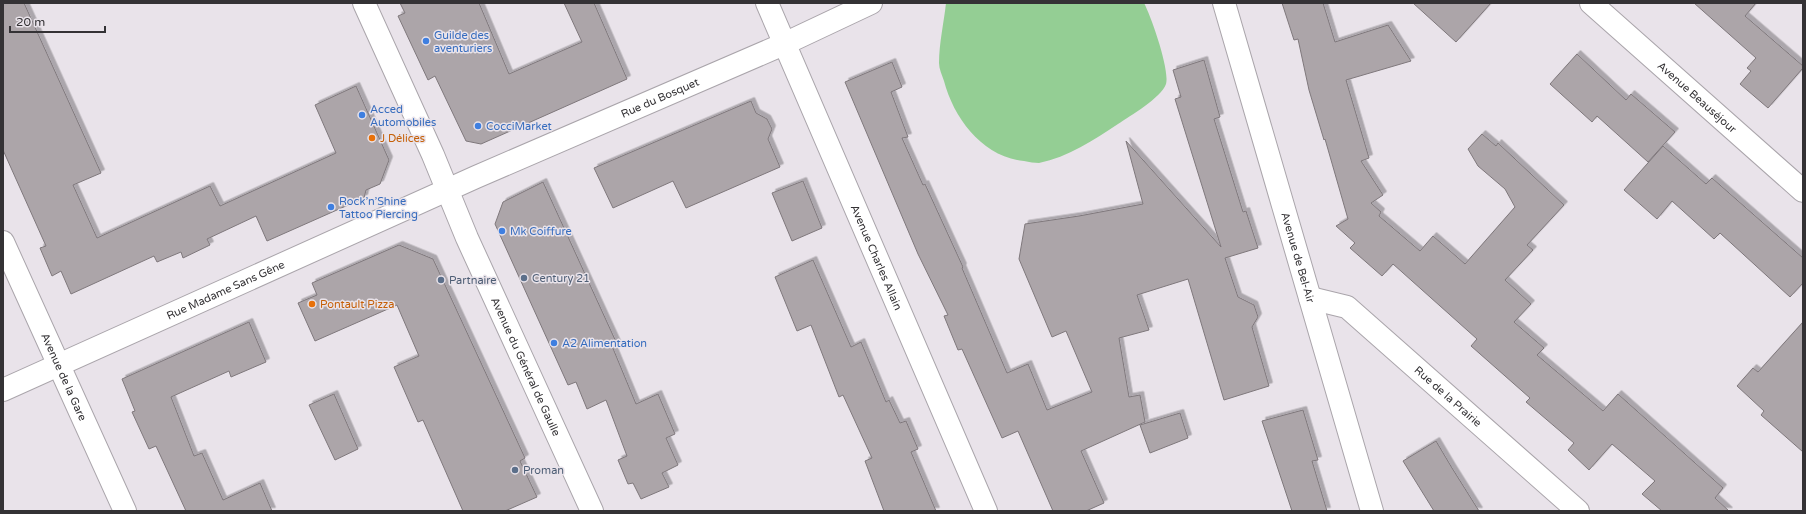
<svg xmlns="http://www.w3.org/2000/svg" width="1806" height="514" viewBox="0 0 1806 514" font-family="'Varela Round',sans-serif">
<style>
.green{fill:#94ce94}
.building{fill:#aca5a9;stroke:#7f787c;filter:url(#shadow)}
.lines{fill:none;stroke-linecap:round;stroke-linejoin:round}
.minor-casing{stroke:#aaa5ab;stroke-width:24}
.tertiary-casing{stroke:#aaa5ab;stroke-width:24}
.minor{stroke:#fff;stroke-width:22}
.tertiary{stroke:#fff;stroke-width:22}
.shop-dot{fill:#3f7fe0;stroke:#e9e3ea;stroke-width:1.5}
.food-dot{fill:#e8710a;stroke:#e9e3ea;stroke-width:1.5}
.service-dot{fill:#5c6f8a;stroke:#e9e3ea;stroke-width:1.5}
.labels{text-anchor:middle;stroke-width:3;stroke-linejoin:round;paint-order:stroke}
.shop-label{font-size:11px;fill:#366cbe;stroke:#e9e3ea;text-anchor:start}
.street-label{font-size:11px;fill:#343235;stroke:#e9e3ea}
.food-label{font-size:11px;fill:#c56008;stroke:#e9e3ea;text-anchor:start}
.service-label{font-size:11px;fill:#4e5e75;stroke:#e9e3ea;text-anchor:start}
</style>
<defs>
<filter id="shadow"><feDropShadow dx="3.5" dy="-3.5" stdDeviation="0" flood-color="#0004"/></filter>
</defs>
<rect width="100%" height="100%" fill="#e9e3ea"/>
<!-- green -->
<path class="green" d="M946,3H1144C1151,16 1170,70 1166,84C1161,98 1130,116 1118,124C1094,140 1068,157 1039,163C1035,163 1029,162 1024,161C983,157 954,119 944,81C942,75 939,69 939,63C939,43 944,22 946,3Z"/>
<!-- building -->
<g class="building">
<polygon points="3,3 24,3 101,173 73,185 97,238 210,186 220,206 336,153 315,105 356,86 389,160 380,184 366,190 364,198 267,241 256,216 207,239 210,245 183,258 181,252 157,262 154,256 71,294 61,271 52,276 40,248 46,246 3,150"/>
<polygon points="400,3 479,3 509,74 582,42 564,3 594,3 627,79 481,144 466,141 435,76 428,80 398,16 405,13"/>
<polygon points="1282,3 1323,3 1335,42 1388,25 1411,61 1346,80 1369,158 1361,161 1383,195 1371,203 1381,212 1379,216 1420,251 1433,236 1465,264 1515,207 1505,189 1478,166 1468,149 1482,134 1496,146 1498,143 1564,205 1527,245 1533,250 1505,280 1531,304 1514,322 1544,348 1537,355 1603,411 1618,394 1723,488 1715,498 1729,511 1662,511 1642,494 1655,481 1612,444 1589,470 1568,450 1574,443 1526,402 1530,398 1471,346 1477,339 1393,264 1382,276 1350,248 1355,243 1336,226 1348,219 1325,139 1324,140 1309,90 1298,39 1294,40"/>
<polygon points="1413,3 1491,3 1456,42"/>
<polygon points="1694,3 1756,3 1745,16 1803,66 1803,68 1768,108 1740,84 1751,71 1747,68 1756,58"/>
<polygon points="1577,54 1626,100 1631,94 1675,132 1648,162 1597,116 1592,122 1550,84"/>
<polygon points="1204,60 1220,117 1214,119 1243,212 1246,211 1258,248 1225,258 1238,297 1254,305 1258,317 1252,327 1269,386 1224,400 1188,279 1137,295 1149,330 1119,338 1129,397 1140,395 1145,422 1081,451 1104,503 1086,511 1053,511 1018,431 1002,438 962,349 958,350 944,316 948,315 918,254 845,82 892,62 902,87 891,92 908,137 902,138 923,185 925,184 963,267 962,268 1007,373 1028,364 1047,410 1092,392 1066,331 1052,337 1019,259 1025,224 1079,216 1143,204 1126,141 1221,247 1175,99 1181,97 1173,70"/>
<polygon points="751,101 756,113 767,119 772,129 768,139 780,167 686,208 673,181 613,208 594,168"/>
<polygon points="1663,146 1706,184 1712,178 1803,258 1803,283 1790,297 1720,233 1714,239 1672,201 1657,219 1624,190"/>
<polygon points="803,181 822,228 792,241 772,193"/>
<polygon points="543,182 617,344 612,346 636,404 658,394 675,434 666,438 678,465 662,473 669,487 641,499 633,483 628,484 618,460 627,456 606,400 587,409 576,382 568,385 495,224 503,202"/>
<polygon points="399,245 433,259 525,458 520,461 537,497 505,511 463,511 423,420 418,422 394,367 419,356 397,305 315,341 298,303 317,295 312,283"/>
<polygon points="813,260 851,347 861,342 886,402 889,400 900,423 906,421 918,449 911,452 936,511 884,511 865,461 872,458 843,395 839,397 811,325 797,331 775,277"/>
<polygon points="249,322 266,362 231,377 229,371 171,397 194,456 202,453 223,500 260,483 272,511 186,511 156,446 149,449 132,412 135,411 122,379"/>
<polygon points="1803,322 1803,452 1761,415 1764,411 1737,386 1753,368 1758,372"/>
<polygon points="334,394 358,449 335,460 309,405"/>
<polygon points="1303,410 1318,460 1312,461 1327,511 1292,511 1262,421"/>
<polygon points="1180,413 1188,438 1150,453 1140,425"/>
<polygon points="1436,441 1452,468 1479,511 1434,511 1403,461"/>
</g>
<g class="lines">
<defs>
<g id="minor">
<path id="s1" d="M767,3L986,511"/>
<path id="s2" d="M1224,3L1372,511"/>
<path id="s3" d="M1591,3L1803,191"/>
<path id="s4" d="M3,242L125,511"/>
<path id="s5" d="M1310,298L1347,307L1578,511"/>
<path id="s6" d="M3,390L476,177L784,44L871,3"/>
</g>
<g id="tertiary">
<path id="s7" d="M364,3L433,155L467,238L592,511"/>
</g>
</defs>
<!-- minor casing -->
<use href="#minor" class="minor-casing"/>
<!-- tertiary casing -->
<use href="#tertiary" class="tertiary-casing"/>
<!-- minor -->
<use href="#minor" class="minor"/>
<!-- tertiary -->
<use href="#tertiary" class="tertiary"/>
</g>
<!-- markers -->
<g class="shop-dot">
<circle cx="426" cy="41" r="4"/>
<circle cx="362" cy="115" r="4"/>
<circle cx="478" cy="126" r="4"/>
<circle cx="331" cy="207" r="4"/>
<circle cx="502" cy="231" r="4"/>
<circle cx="554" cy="343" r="4"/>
</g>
<g class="food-dot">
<circle cx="372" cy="138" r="4"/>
<circle cx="312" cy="304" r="4"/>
</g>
<g class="service-dot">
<circle cx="524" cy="278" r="4"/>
<circle cx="441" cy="280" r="4"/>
<circle cx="515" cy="470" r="4"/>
</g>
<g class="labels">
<!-- shop labels -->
<g class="shop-label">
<text x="434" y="39">Guilde des<tspan x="434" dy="13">aventuriers</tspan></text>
<text x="370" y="113">Acced<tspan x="370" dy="13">Automobiles</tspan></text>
<text x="486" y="130">CocciMarket</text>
<text x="339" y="205">Rock’n’Shine<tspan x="339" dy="13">Tattoo Piercing</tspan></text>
<text x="510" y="235">Mk Coiffure</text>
<text x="562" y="347">A2 Alimentation</text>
</g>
<!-- street labels -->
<g class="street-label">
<text dy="4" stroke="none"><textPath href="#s3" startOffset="142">Avenue Beauséjour</textPath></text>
<text dy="4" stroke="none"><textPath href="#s6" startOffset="719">Rue du Bosquet</textPath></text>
<text dy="4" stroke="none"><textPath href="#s1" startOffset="277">Avenue Charles Allain</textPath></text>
<text dy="4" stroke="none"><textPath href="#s2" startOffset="265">Avenue de Bel-Air</textPath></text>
<text dy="4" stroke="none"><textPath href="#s6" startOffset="244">Rue Madame Sans Gêne</textPath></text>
<text dy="4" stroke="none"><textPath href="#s7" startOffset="398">Avenue du Général de Gaulle</textPath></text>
<text dy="4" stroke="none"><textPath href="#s4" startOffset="148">Avenue de la Gare</textPath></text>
<text dy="4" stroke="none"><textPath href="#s5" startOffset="173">Rue de la Prairie</textPath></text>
</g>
<!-- food labels -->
<g class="food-label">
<text x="380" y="142">J Délices</text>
<text x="320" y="308">Pontault Pizza</text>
</g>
<!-- service labels -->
<g class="service-label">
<text x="532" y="282">Century 21</text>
<text x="449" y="284">Partnaire</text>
<text x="523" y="474">Proman</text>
</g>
</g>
<!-- border -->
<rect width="1806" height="514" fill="none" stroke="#343235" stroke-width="8"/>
<!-- scale -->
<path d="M10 26v6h95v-6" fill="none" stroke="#343235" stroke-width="2"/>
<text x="16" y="26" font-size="12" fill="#343235" stroke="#e9e3ea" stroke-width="3" paint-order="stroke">20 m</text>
</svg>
